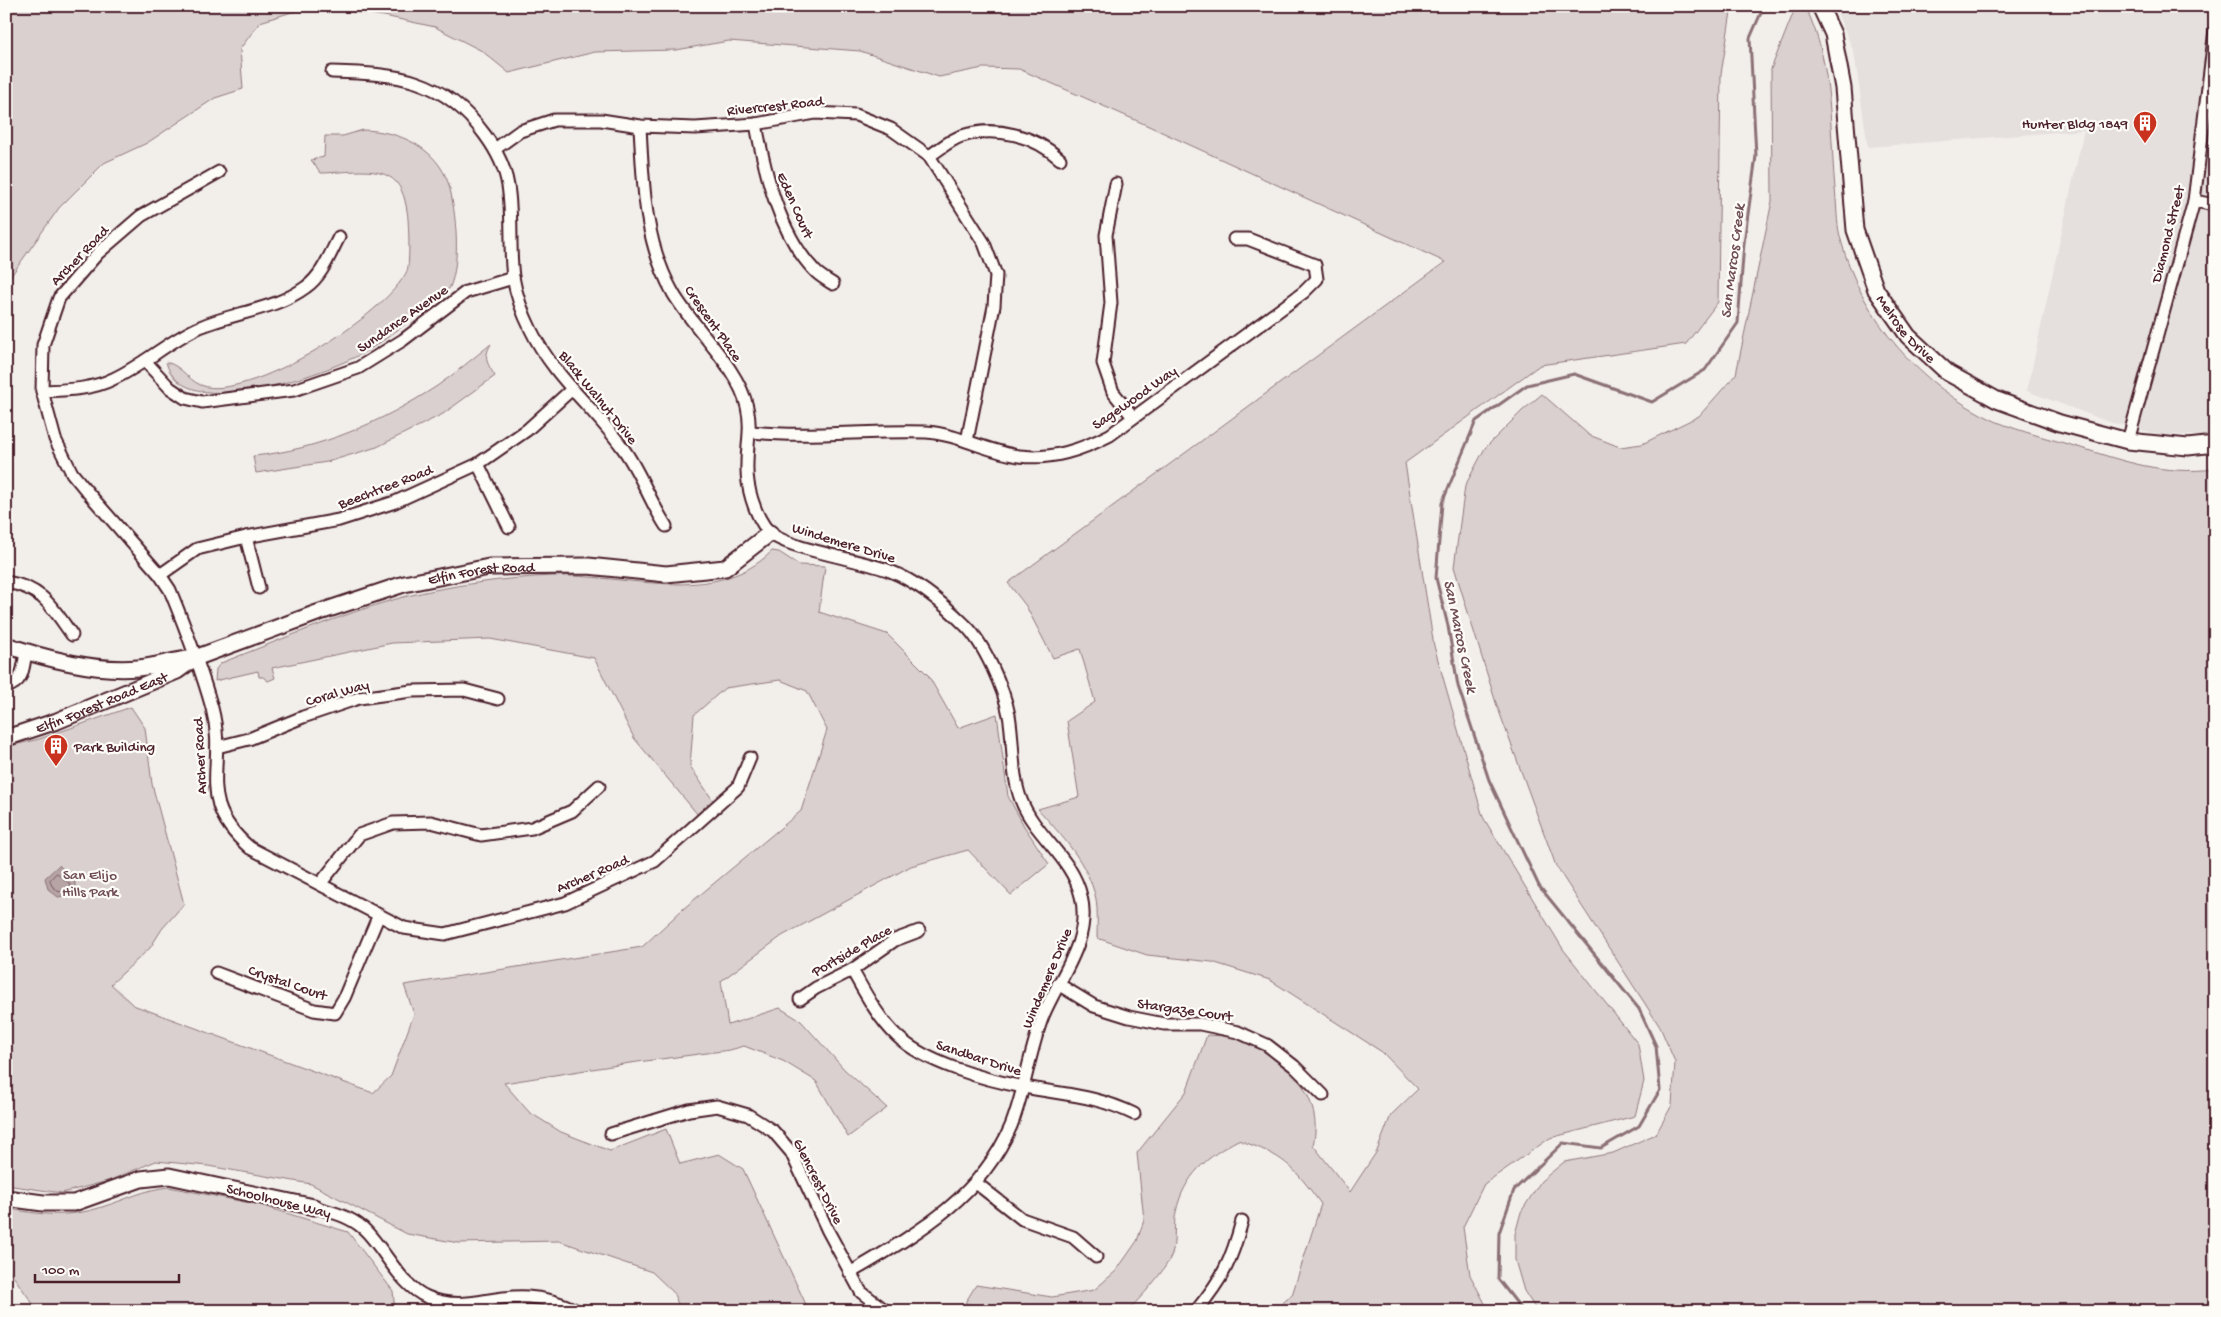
<svg xmlns="http://www.w3.org/2000/svg" width="2221" height="1317" viewBox="0 0 2221 1317" font-family="'Gochi Hand',sans-serif">
<style>
.built{fill:#e5dfdd}
.green{fill:#d9d0cf;stroke:#92787d}
.water{fill:#b7a5a6;stroke:#8b6f75}
.lines{fill:none;stroke-linecap:round;stroke-linejoin:round}
.shore{stroke:#76555c;stroke-width:1}
.stream{stroke:#8b6f75;stroke-width:3}
.street-casing{stroke:#4a1f2b;stroke-width:15}
.secondary-casing{stroke:#4a1f2b;stroke-width:19}
.street{stroke:#fdfcf7;stroke-width:11}
.secondary{stroke:#fdfcf7;stroke-width:15}
.labels{text-anchor:middle;stroke-width:4.5;stroke-linejoin:round;paint-order:stroke}
.street-label{font-size:15px;fill:#4a1f2b;stroke:#fdfcf7}
.poi-label{font-size:15px;fill:#4a1f2b;stroke:#fdfcf7;text-anchor:end}
.park-label{font-size:15px;fill:#6e4b54;stroke:#fdfcf7}
.water-label{font-size:16px;font-style:italic;fill:#704e56;stroke:#fdfcf7}
</style>
<rect width="100%" height="100%" fill="#f2efeb"/>
<filter id="ink" filterUnits="userSpaceOnUse"><feTurbulence type="fractalNoise" baseFrequency=".02" numOctaves="2"/><feDisplacementMap in="SourceGraphic" scale="10" xChannelSelector="R" yChannelSelector="G"/><feConvolveMatrix kernelMatrix="1 2 1 2 8 2 1 2 1" color-interpolation-filters="sRGB"/></filter>
<g filter="url(#ink)">
<!-- built -->
<polygon class="built" points="1834,6 2215,6 2215,434 2203,436 2158,434 2109,422 2027,391 2084,130 1868,147 1854,52"/>
<!-- green -->
<g class="green">
<path d="M6,6H1732L1721,74L1718,302L1686,344L1540,365L1405,463L1434,646L1483,817L1563,949L1638,1044L1644,1081L1635,1116L1550,1138L1484,1184L1463,1227L1470,1275L1489,1311H1273L1292,1295L1321,1204C1292,1165 1285,1156 1238,1140C1207,1157 1184,1175 1176,1212C1173,1225 1176,1241 1172,1254C1166,1270 1140,1299 1127,1311H1002L965,1303L976,1285L1052,1297L1094,1290L1116,1271L1137,1241L1144,1220L1137,1153L1186,1092L1207,1035C1214,1036 1223,1035 1230,1037C1279,1044 1326,1095 1313,1145L1350,1192L1377,1151L1391,1115L1418,1089L1382,1052L1270,980L1212,962L1147,955L1097,938C1097,926 1098,911 1096,899C1088,863 1062,836 1038,809L1079,797L1067,721L1095,702L1080,649L1053,658L1026,606L1008,583L1445,262L1142,123L1019,69L983,68L939,77L860,51L729,41L676,50L595,52L509,73L482,51L435,27L384,16L321,8L292,12L260,22L240,49L243,89L215,98L147,143L104,163L59,208L6,283Z"/>
<path d="M1796,6H1805C1835,66 1829,134 1836,199C1837,212 1837,227 1841,240C1862,320 1921,387 1995,421C2021,432 2051,439 2078,447C2126,462 2163,475 2215,469V1311H1537L1524,1291L1515,1260V1234L1521,1212L1541,1181L1564,1162L1613,1153L1656,1134L1672,1105L1675,1062L1660,1027L1556,866L1496,703L1454,567L1465,486L1485,448L1522,411L1542,394L1589,435L1620,447L1642,444L1699,416L1736,374L1772,201L1771,69Z"/>
<path d="M363,130C399,131 437,147 449,185C456,212 461,261 450,287C446,295 431,303 424,309C404,325 385,341 363,353C327,373 182,426 166,362C185,367 188,383 207,387C256,396 385,316 407,271C410,264 409,220 407,211C405,198 401,182 388,176C371,167 341,173 321,173L311,160L324,157L325,136H343Z"/>
<path d="M491,344C483,358 487,363 495,376L443,414L377,447L327,462L256,473L253,456C319,450 382,422 437,386C456,373 473,358 491,344Z"/>
<path d="M772,551L779,552L799,565L825,566L819,612L887,634L928,675L958,728L997,714L1008,796L1024,826L1049,864L1011,895L968,850L911,866L782,936L721,981L728,1025L780,1008L801,1021L845,1070L887,1108L848,1137L816,1081L783,1061L744,1046L730,1050L630,1063L504,1083L529,1112L561,1132L610,1151L666,1129L680,1164L719,1154L743,1169L809,1311H681L673,1292L652,1272L559,1241L459,1243L407,1234L311,1184L208,1166L156,1161L108,1181L62,1193L6,1185V747L39,739L131,707L145,728L152,784L184,904L162,929L150,948L111,984L133,1005L373,1093L391,1076L414,1014L404,985L642,947L683,909L801,811L827,730L807,691L780,680L725,688L694,715L690,766L714,802L698,815L634,738L594,658L490,639L392,643L272,668L275,678L268,681L263,677H259L258,671L215,681L216,669L221,663C280,640 341,614 403,597C452,585 503,578 553,576C624,573 715,608 772,551Z"/>
<path d="M169,1187L260,1205L348,1232L393,1291L395,1311H38L6,1266V1208C39,1215 69,1218 102,1207C125,1200 145,1189 169,1187Z"/>
</g>
<!-- water -->
<polygon class="water" points="59,865 75,882 75,888 68,895 58,897 48,889 45,878"/>
<g class="lines">
<!-- shore -->
<polygon class="shore" points="57,873 70,884 69,888 59,892 52,886 50,880"/>
<!-- stream -->
<polyline class="stream" points="1523,1311 1498,1279 1499,1233 1514,1190 1563,1143 1601,1148 1639,1126 1660,1090 1656,1046 1639,1009 1539,886 1489,780 1458,686 1448,626 1436,578 1442,503 1476,421 1527,385 1574,374 1652,402 1705,370 1738,323 1744,243 1756,156 1750,38 1764,6"/>
<defs>
<g id="street">
<path d="M332,72C397,74 443,77 485,135C496,150 505,166 508,186C513,216 509,247 513,277C516,294 523,314 531,330C553,376 593,407 622,447C640,471 649,500 666,526"/>
<path d="M756,124C765,173 779,233 814,270C819,276 827,280 833,284"/>
<path d="M640,126C643,184 644,241 673,293C693,328 739,368 747,407C752,428 747,443 747,464C746,486 754,514 768,531C784,549 864,560 890,571C918,582 944,604 965,625C984,643 1004,689 1009,715C1014,742 1011,774 1021,800C1035,836 1072,857 1081,896C1092,941 1059,977 1043,1016C1029,1052 1025,1091 1011,1126C980,1199 914,1235 850,1273"/>
<polyline points="495,149 520,131 554,120 601,120 640,126 695,128 756,124 815,113 856,115 891,129 929,156 984,243 996,275 994,306 967,441"/>
<path d="M929,156C939,150 951,139 962,136C996,125 1035,136 1060,159"/>
<path d="M219,172L141,216L98,253L59,298L43,345L42,391L55,439L72,473L90,495L160,575L170,590C185,627 201,668 212,708C228,768 193,799 250,848L404,928L445,934L565,903L655,861L738,787L750,758"/>
<polyline points="1116,184 1106,235 1111,303 1103,363 1113,392 1133,417"/>
<polyline points="2194,201 2215,205"/>
<polyline points="145,361 170,388 185,398 202,402 294,390 358,368 403,340 466,292 513,278"/>
<path d="M42,391C65,390 91,390 113,379C144,365 168,341 200,327C235,312 275,310 306,287C322,276 330,254 339,237"/>
<path d="M751,432C809,438 868,430 926,432C958,434 988,452 1019,456C1052,460 1081,450 1110,435L1304,292L1317,279L1315,265L1248,239H1234"/>
<polyline points="2128,441 2194,201 2215,30"/>
<polyline points="478,464 509,527"/>
<polyline points="246,537 259,588"/>
<polyline points="160,575 197,549 246,537 339,520 395,502 478,464 527,430 571,390"/>
<path d="M6,582C43,588 52,607 72,635"/>
<path d="M6,687C24,682 23,668 26,652"/>
<polyline points="217,747 249,739 303,717 359,698 412,691 464,690 498,699"/>
<polyline points="320,884 359,835 393,823 431,822 481,835 532,828 572,811 599,786"/>
<path d="M852,970C865,993 878,1018 897,1036C925,1063 986,1080 1024,1087C1066,1095 1095,1095 1134,1114"/>
<polyline points="216,973 314,1010 335,1013 344,998 378,917"/>
<polyline points="1058,984 1094,1006 1129,1017 1164,1024 1200,1024 1238,1032 1267,1045 1294,1066 1323,1095"/>
<polyline points="800,999 816,988 852,970 895,940 919,931"/>
<polyline points="611,1134 689,1110 717,1106 748,1115 773,1131 791,1152 828,1231 861,1292 886,1311"/>
<polyline points="976,1183 1022,1219 1073,1237 1096,1257"/>
<path d="M314,1207C332,1212 349,1216 363,1228C384,1247 399,1285 427,1297C463,1313 492,1294 528,1297C546,1298 562,1303 578,1311"/>
<path d="M1196,1311C1223,1278 1231,1262 1242,1221"/>
</g>
<g id="secondary">
<path id="s1" d="M1820,6L1833,34L1843,88L1855,230L1876,290L1908,336L1948,373L1997,400L2060,423L2128,441L2188,447L2215,444"/>
<path d="M6,645C44,658 97,672 138,668C157,666 174,660 195,658"/>
<path id="s2" d="M6,738L57,721L177,671L195,658L317,613L404,584L489,567L588,566L666,574L725,568L770,533"/>
<polyline points="6,1198 43,1203 74,1203 141,1179 169,1176 314,1207"/>
</g>
</defs>
<!-- street casing -->
<use href="#street" class="street-casing"/>
<!-- secondary casing -->
<use href="#secondary" class="secondary-casing"/>
<!-- street -->
<use href="#street" class="street"/>
<!-- secondary -->
<use href="#secondary" class="secondary"/>
</g>
</g>
<!-- icons -->
<defs>
<symbol id="building-pin" viewBox="-11 -11 22 30"><path d="M0 17L-7.5 6A9.5 9.5 0 1 1 7.5 6Z" fill="#c8321e" stroke="#fdfcf7"/><path d="M-4-6H4V6H1V3H-1V6H-4ZM-2.5-4.3h1.7v1.8h-1.7ZM.8-4.3h1.7v1.8H.8ZM-2.5-1h1.7V.8h-1.7ZM.8-1h1.7V.8H.8Z" fill="#fff"/></symbol>
</defs>
<g fill-rule="evenodd">
<use href="#building-pin" x="2131" y="109" width="28" height="38"/>
<use href="#building-pin" x="42" y="732" width="28" height="38"/>
</g>
<g class="labels">
<!-- street labels -->
<g class="street-label">
<text transform="translate(775 105) rotate(-6)" y="5">Rivercrest Road</text>
<text transform="translate(796 205) rotate(66)" y="5">Eden Court</text>
<text transform="translate(2167 234) rotate(-76)" y="5">Diamond Street</text>
<text transform="translate(79 255) rotate(-46)" y="5">Archer Road</text>
<text transform="translate(402 318) rotate(-35)" y="5">Sundance Avenue</text>
<text transform="translate(714 323) rotate(55)" y="5">Crescent Place</text>
<text dy="5" stroke="none"><textPath href="#s1" startOffset="341">Melrose Drive</textPath></text>
<text transform="translate(599 397) rotate(51)" y="5">Black Walnut Drive</text>
<text transform="translate(1134 397) rotate(-35)" y="5">Sagewood Way</text>
<text transform="translate(385 486) rotate(-21)" y="5">Beechtree Road</text>
<text transform="translate(844 542) rotate(17)" y="5">Windemere Drive</text>
<text dy="5" stroke="none"><textPath href="#s2" startOffset="506">Elfin Forest Road</textPath></text>
<text transform="translate(337 692) rotate(-16)" y="5">Coral Way</text>
<text dy="5" stroke="none"><textPath href="#s2" startOffset="102">Elfin Forest Road East</textPath></text>
<text transform="translate(199 756) rotate(-93)" y="5">Archer Road</text>
<text transform="translate(592 873) rotate(-23)" y="5">Archer Road</text>
<text transform="translate(851 950) rotate(-30)" y="5">Portside Place</text>
<text transform="translate(1046 978) rotate(-67)" y="5">Windemere Drive</text>
<text transform="translate(288 982) rotate(19)" y="5">Crystal Court</text>
<text transform="translate(1185 1009) rotate(8)" y="5">Stargaze Court</text>
<text transform="translate(979 1057) rotate(18)" y="5">Sandbar Drive</text>
<text transform="translate(819 1181) rotate(63)" y="5">Glencrest Drive</text>
<text transform="translate(279 1200) rotate(14)" y="5">Schoolhouse Way</text>
</g>
<!-- poi labels -->
<g class="poi-label">
<text x="2128" y="128">Hunter Bldg 1849</text>
<text x="74" y="751" text-anchor="start">Park Building</text>
</g>
<!-- park labels -->
<g class="park-label">
<text x="90" y="879">San Elijo<tspan x="90" dy="17">Hills Park</tspan></text>
</g>
<!-- water labels -->
<g class="water-label">
<text transform="translate(1731 261) rotate(-83)" y="6">San Marcos Creek</text>
<text transform="translate(1462 636) rotate(78)" y="6">San Marcos Creek</text>
</g>
</g>
<!-- margin -->
<rect width="2221" height="1317" fill="none" stroke="#fdfcf7" stroke-width="25"/>
<rect x="12" y="12" width="2196" height="1292" fill="none" stroke="#4a1f2b" stroke-width="2" filter="url(#ink)"/>
<!-- scale -->
<path d="M35 1274v8h144v-8" fill="none" stroke="#4a1f2b" stroke-width="2.5"/>
<text x="42" y="1274" font-size="15" fill="#4a1f2b" stroke="#fdfcf7" stroke-width="4" paint-order="stroke">100 m</text>
</svg>
